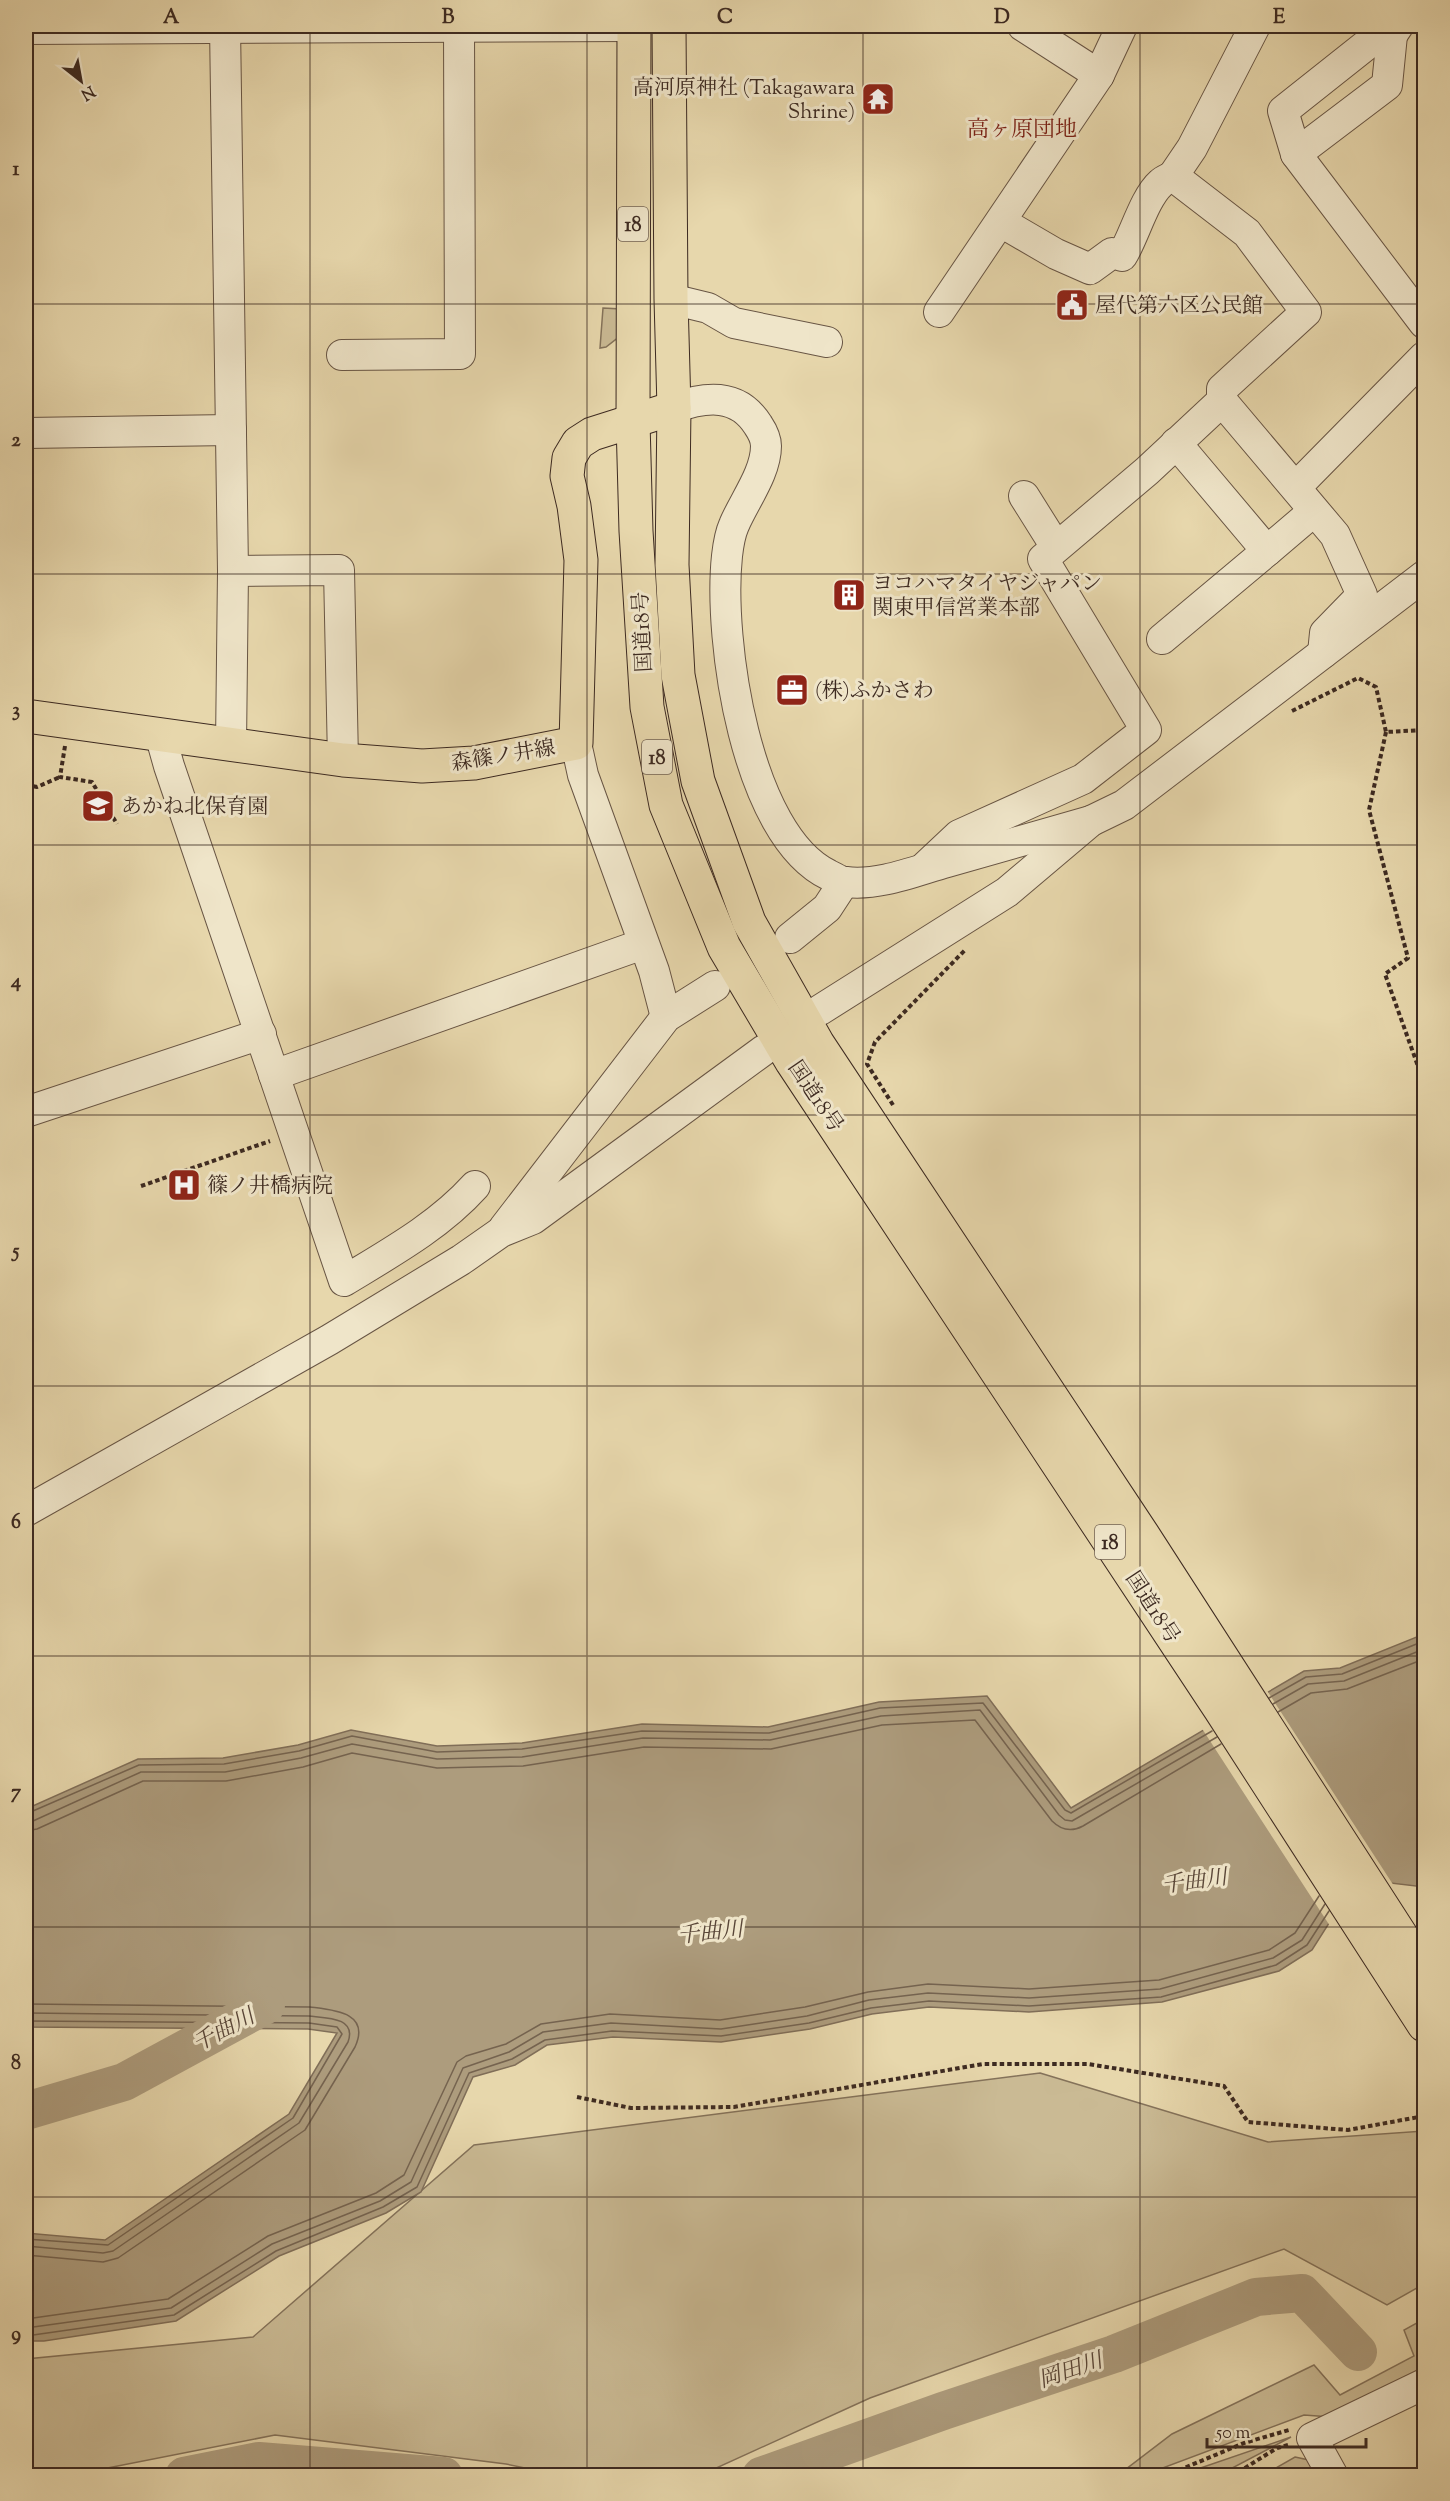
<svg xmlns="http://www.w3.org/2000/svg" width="1450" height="2501" viewBox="0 0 1450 2501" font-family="'Sorts Mill Goudy','Noto Serif JP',serif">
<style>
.green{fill:#caba94;stroke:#84725a;stroke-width:1.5}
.water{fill:#ad9c7d;stroke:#806e58;stroke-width:1.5}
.pier{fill:#e7d7ac}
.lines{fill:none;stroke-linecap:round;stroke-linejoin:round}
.shore{stroke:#75634f;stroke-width:1.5}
.river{stroke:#ad9c7d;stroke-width:38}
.minor-casing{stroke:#685544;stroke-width:32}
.major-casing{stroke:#3d2a21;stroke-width:35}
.highway-casing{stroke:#3d2a21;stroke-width:35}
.path{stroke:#3d2a21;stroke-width:4;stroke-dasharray:4.5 3;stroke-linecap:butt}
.minor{stroke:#efe5c9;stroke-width:30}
.major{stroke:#e7d7ac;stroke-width:33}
.highway{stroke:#e7d7ac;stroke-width:33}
.grid{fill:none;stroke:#3d2a21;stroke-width:1.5;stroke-opacity:0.55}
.labels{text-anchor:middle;stroke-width:6;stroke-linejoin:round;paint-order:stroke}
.shield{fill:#efe5c9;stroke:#726253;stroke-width:1.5}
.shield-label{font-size:20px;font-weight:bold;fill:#3d2a21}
.poi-label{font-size:21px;fill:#3d2a21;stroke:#efe5c9;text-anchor:start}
.street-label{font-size:21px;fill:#3d2a21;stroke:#efe5c9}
.neighbourhood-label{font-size:22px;fill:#7a1f14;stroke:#efe5c9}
.water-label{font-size:22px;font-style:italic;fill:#594638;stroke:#efe5c9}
.neatline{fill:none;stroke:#3d2a21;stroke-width:2}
.grid-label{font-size:20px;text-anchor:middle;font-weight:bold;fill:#3d2a21}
</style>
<rect width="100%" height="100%" fill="#e7d7ac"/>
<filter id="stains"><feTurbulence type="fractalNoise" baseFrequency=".00333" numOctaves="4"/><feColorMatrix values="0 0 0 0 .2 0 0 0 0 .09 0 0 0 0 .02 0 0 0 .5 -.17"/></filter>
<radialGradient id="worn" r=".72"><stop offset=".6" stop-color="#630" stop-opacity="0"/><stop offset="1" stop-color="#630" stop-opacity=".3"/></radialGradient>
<!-- green -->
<g class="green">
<polygon points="603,308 621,309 620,336 606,347 600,348"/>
<polygon points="1040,2073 1268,2142 1424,2131 1424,2284 1387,2305 1284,2249 870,2398 701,2475 559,2475 506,2464 275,2435 72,2475 26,2476 26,2359 253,2337 474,2145"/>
<polygon points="1424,2319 1424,2368 1331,2417 1304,2415 1144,2475 1117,2476 1172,2434 1314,2365 1340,2395 1414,2356 1404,2330"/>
<polygon points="1291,2437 1219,2475 1180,2475"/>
<polygon points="1295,2457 1318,2462 1324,2476 1262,2476"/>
</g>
<!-- water -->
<polygon class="water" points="1424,1634 1424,1887 1357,1879 1312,1950 1279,1971 1162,2002 1029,2012 929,2007 872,2014 810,2029 721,2042 613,2037 547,2045 515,2065 473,2077 421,2192 386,2213 279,2256 176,2321 44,2341 26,2341 26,2233 105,2240 289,2114 337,2033 308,2029 26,2027 26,1809 138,1759 223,1758 298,1745 351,1730 437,1746 522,1743 642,1724 768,1727 879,1702 987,1696 1071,1808 1304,1671 1340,1668"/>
<!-- pier -->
<polygon class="pier" points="1266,1689 1394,1886 1358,1882 1330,1926 1201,1727"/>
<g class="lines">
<!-- shore -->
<g class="shore">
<polyline points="1269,1698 1306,1677 1342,1674 1424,1641"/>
<polyline points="1273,1704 1308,1684 1344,1681 1424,1649"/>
<polyline points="1278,1712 1311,1693 1347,1689 1424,1659"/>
<polyline points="26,1814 139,1765 224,1764 299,1751 352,1736 437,1752 522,1749 642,1731 769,1733 880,1708 983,1703 1065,1810 1071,1813 1212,1731"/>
<polyline points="26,1822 33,1821 141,1772 225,1772 301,1758 352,1744 437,1759 522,1757 643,1738 770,1740 881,1716 980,1710 1059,1815 1065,1820 1072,1821 1217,1737"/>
<path d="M26,1831L37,1829L143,1781H226L303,1767L352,1753L437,1768L523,1766L644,1747L771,1749L882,1725L975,1720L1052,1821C1061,1830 1072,1832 1083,1826L1221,1744"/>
<path d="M26,2004L310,2007C333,2010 371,2012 355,2047L305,2130L118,2258L103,2262L26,2255"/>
<path d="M26,2013L309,2016C326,2018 357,2017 348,2042L299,2123L113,2251L103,2253L26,2246"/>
<polyline points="26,2021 309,2023 337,2027 342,2034 293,2118 108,2245 26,2239"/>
<polyline points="26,2319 168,2299 268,2236 376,2193 404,2175 457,2062 466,2056 506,2044 541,2024 610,2014 720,2020 805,2007 868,1992 928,1984 1029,1989 1159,1980 1269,1950 1295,1933 1319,1896"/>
<polyline points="26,2328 171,2308 272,2244 380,2201 411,2182 463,2068 509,2052 543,2032 611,2023 721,2029 807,2016 869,2000 928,1993 1029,1998 1160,1989 1273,1958 1302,1940 1325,1904"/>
<polyline points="26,2336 174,2315 276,2251 383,2207 417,2187 469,2073 512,2059 545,2040 612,2031 721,2036 809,2023 871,2008 929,2001 1029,2006 1161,1997 1276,1965 1307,1945 1329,1911"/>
</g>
<!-- river -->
<g class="river">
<polyline points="26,2111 124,2082 266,2005"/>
<polyline points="184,2476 259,2461 444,2476"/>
<polyline points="761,2476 943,2411 1114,2354 1256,2297 1302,2293 1358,2352"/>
</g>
<defs>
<g id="minor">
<polyline points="225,26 233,571 231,745"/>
<polyline points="1023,26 1099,75"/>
<polyline points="1255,26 1192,148 1173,176 1247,233 1306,312 1222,389 1222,401 1335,535 1362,595 1325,633 1323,653"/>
<polyline points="1398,26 1392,35 1375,38 1283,111 1296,154 1424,323"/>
<polyline points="26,29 631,26"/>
<polyline points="1296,154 1387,85 1392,35 1385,26"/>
<path d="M1001,222L1056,254L1090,269L1112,253L1122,256C1134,237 1144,198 1161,183C1164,180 1170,178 1173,176"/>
<polyline points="671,299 708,308 734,323 827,342"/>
<polyline points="939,312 1099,75 1122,26"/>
<polyline points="342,355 460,354 459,26"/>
<path d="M674,408C706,396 738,393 758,425C762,431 766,439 766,446C766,473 744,501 734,525C730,534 728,547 727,556C718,640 746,835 829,875C834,877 840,882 846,882C879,886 915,871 947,862C995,848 1043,835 1091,821"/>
<polyline points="26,433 231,430"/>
<polyline points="1296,487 1424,357"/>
<polyline points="1024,496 1056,547"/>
<polyline points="1267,551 1314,511"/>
<polyline points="233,571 339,570 343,760"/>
<polyline points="1162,639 1267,551 1176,443"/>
<path d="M160,734L169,766L344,1281C390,1253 439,1226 475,1186"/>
<polyline points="576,743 583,775 654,971 666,1017"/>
<polyline points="926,866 959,835 1083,779 1146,730 1043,559 1147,471 1222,401"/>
<polyline points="790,938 827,908 844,882"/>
<polyline points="820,1010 1007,892 1091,821 1124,805 1424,576"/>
<polyline points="274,1075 643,944"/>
<polyline points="26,1112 261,1034"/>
<polyline points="504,1228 666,1017 715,986"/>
<polyline points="26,1511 329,1340 461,1260 501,1232 533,1219 764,1050"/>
<polyline points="1333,2476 1312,2438 1424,2384"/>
</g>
<polyline id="major" points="26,716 343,760 422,766 474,763 576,743 581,560 574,506 567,476 569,458 578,443 592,434 674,408"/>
<g id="highway">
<polyline points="634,26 633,422 636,531 647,707 666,805 724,947 792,1062 1220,1709 1424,2025"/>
<polyline points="669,26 671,299 674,408 672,565 678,675 698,781 749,922 818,1044 1143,1535 1424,1971"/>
</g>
</defs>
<!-- minor casing -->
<use href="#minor" class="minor-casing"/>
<!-- major casing -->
<use href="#major" class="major-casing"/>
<!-- highway casing -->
<use href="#highway" class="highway-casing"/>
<!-- path -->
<g class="path">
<polyline points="1292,711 1358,678 1376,687 1386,732 1424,730"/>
<polyline points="1386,732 1369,810 1408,958 1385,974 1424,1083"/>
<polyline points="65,746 60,777 92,782 117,824"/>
<polyline points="26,785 37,787 60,777"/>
<polyline points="893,1105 867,1064 875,1042 966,949"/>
<polyline points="181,1172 183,1177"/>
<polyline points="141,1186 270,1141"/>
<polyline points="577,2097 631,2108 734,2107 983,2064 1088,2064 1224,2086 1248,2122 1348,2130 1424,2116"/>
<polyline points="1165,2476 1244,2443 1289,2430"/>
<polyline points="1232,2476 1277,2448 1288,2445"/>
</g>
<!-- minor -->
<use href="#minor" class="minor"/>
<!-- major -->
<use href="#major" class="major"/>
<!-- highway -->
<use href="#highway" class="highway"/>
</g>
<!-- grid -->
<path class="grid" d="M310,26V2476M587,26V2476M863,26V2476M1140,26V2476M26,304H1424M26,574H1424M26,845H1424M26,1115H1424M26,1386H1424M26,1656H1424M26,1927H1424M26,2197H1424"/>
<!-- icons -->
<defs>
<symbol id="temple-square" viewBox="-11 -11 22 22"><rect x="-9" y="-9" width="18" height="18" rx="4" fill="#8f2418" stroke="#efe5c9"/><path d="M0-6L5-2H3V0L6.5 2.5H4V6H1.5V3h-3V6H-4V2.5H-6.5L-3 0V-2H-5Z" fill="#fff"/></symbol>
<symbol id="civic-square" viewBox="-11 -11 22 22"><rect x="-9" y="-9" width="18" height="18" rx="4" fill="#8f2418" stroke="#efe5c9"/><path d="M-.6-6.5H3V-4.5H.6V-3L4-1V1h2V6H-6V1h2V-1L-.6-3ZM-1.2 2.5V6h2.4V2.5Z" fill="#fff"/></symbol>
<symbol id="building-square" viewBox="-11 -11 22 22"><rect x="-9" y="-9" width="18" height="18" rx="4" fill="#8f2418" stroke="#efe5c9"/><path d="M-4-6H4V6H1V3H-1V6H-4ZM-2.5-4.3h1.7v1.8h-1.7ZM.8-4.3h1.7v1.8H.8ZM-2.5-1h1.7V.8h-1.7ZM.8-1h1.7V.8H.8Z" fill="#fff"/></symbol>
<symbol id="office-square" viewBox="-11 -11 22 22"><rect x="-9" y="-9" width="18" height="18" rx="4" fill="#8f2418" stroke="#efe5c9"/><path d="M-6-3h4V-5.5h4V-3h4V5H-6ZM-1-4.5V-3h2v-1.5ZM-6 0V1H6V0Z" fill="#fff"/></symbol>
<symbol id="school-square" viewBox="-11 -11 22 22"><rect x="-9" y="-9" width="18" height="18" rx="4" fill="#8f2418" stroke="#efe5c9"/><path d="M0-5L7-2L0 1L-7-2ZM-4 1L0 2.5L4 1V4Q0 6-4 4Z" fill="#fff"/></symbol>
<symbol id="hospital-square" viewBox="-11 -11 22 22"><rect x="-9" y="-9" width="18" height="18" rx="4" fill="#8f2418" stroke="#efe5c9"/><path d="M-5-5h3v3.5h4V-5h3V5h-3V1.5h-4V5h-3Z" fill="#fff"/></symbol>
</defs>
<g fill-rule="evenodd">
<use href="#temple-square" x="859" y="80" width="38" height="38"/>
<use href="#civic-square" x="1053" y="286" width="38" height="38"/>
<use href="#building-square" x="830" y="576" width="38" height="38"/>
<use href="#office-square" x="773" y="671" width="38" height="38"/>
<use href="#school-square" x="79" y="787" width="38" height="38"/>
<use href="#hospital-square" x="165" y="1166" width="38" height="38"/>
</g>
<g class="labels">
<!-- shield labels -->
<g class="shield">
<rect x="618" y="207" width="30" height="34" rx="4.5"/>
<rect x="642" y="740" width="30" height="34" rx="4.5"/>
<rect x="1095" y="1525" width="30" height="34" rx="4.5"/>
</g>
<g class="shield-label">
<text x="633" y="231">18</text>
<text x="657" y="764">18</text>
<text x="1110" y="1549">18</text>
</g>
<!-- poi labels -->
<g class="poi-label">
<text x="855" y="94" text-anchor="end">高河原神社 (Takagawara<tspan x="855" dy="24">Shrine)</tspan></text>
<text x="1095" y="312">屋代第六区公民館</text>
<text x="872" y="590">ヨコハマタイヤジャパン<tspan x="872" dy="24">関東甲信営業本部</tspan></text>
<text x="815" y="697">(株)ふかさわ</text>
<text x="121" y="813">あかね北保育園</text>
<text x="207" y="1192">篠ノ井橋病院</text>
</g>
<!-- street labels -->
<g class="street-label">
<text transform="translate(642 632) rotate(-93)" y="7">国道18号</text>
<text transform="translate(503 755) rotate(-9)" y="7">森篠ノ井線</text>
<text transform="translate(816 1096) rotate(56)" y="7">国道18号</text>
<text transform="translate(1153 1607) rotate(57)" y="7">国道18号</text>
</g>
<!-- neighbourhood labels -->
<g class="neighbourhood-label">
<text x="1022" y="136">高ヶ原団地</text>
</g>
<!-- water labels -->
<g class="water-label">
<text transform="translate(1194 1880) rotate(-8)" y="8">千曲川</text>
<text transform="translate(710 1931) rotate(-6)" y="8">千曲川</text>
<text transform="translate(223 2029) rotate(-28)" y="8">千曲川</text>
<text transform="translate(1070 2369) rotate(-19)" y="8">岡田川</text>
</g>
</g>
<!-- margin -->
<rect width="1450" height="2501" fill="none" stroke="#e7d7ac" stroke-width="66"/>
<!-- north arrow -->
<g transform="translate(81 81) rotate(149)" stroke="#efe5c9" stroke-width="4.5" paint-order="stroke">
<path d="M0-4.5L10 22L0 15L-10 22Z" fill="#3d2a21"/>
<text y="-9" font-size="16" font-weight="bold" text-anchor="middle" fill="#3d2a21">N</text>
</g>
<!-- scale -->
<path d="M1207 2438v9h159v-9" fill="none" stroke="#3d2a21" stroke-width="3"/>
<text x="1216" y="2438" font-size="18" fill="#3d2a21" stroke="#efe5c9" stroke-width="4.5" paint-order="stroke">50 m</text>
<rect x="33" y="33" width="1384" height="2435" class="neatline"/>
<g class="grid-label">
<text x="171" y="23">A</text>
<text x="448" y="23">B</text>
<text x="725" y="23">C</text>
<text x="1002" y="23">D</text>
<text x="1279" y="23">E</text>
<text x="16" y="175">1</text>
<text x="16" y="446">2</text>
<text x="16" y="716">3</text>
<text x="16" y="987">4</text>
<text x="16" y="1257">5</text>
<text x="16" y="1528">6</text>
<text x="16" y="1798">7</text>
<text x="16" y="2069">8</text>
<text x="16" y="2340">9</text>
</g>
<rect width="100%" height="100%" filter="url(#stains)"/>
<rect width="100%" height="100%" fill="url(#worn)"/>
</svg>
